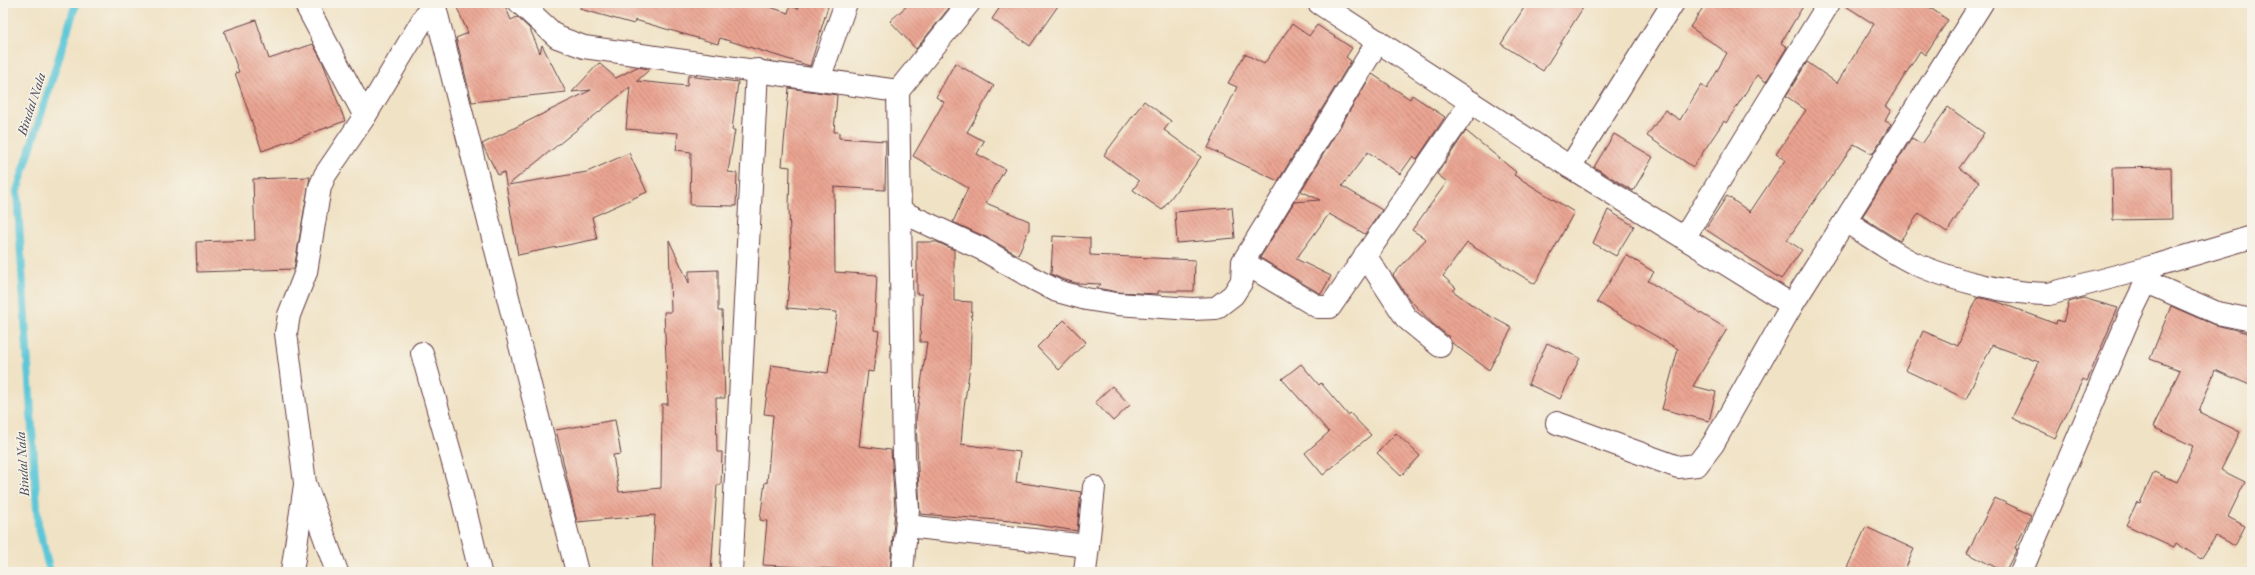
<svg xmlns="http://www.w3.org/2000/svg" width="2255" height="575" viewBox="0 0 2255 575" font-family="'IM FELL French Canon',serif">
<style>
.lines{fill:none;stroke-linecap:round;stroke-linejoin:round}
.stream{stroke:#5dc7d8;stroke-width:8}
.building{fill:url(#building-back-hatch)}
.minor-casing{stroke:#633c42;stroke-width:24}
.minor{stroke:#fff;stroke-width:22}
.labels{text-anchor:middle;stroke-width:3;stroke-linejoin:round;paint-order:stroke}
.water-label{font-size:13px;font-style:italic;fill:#50515f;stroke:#f7f3e8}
</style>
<defs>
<pattern id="building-back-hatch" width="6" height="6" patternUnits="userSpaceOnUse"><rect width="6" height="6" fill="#eaa492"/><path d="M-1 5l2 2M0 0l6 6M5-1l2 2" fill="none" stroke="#c08577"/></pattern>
</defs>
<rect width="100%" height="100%" fill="#f7f3e8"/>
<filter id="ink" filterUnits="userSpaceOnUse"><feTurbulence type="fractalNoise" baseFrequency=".025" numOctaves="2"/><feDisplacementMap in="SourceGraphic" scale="8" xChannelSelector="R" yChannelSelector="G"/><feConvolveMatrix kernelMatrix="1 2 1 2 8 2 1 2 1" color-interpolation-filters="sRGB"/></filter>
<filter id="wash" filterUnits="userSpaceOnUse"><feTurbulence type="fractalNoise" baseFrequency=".012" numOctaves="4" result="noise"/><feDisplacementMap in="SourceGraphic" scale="16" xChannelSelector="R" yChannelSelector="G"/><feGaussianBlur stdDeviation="0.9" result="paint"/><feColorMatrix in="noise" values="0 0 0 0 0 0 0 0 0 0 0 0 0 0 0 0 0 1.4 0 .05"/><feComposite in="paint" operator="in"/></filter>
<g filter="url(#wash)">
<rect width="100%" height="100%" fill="#f0e2c5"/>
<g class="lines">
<!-- stream -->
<polyline class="stream" points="50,572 38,524 17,191 76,3"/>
</g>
<g id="blocks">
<!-- building -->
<g class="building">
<polygon points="455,3 504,3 511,20 517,17 530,29 540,53 542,45 566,92 472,102 456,38 468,33"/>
<polygon points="581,3 758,3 788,13 790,6 798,9 800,3 829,3 810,66 720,38 718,44 635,20 634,24 580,9"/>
<polygon points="910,3 953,3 916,49 890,21"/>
<polygon points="1003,3 1060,3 1030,46 992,19"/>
<polygon points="1527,3 1586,3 1543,71 1501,44"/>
<polygon points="1706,3 1805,3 1781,43 1787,47 1766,82 1757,75 1726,123 1724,121 1693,167 1647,136 1665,110 1680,120 1701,85 1707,89 1727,53 1690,27"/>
<polygon points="1841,3 1923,3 1948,20 1925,55 1920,51 1885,107 1891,110 1885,121 1891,124 1872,154 1854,144 1787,240 1802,250 1781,279 1705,229 1727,196 1750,212 1785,160 1776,154 1806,110 1786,96 1807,62 1837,83 1874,24"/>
<polygon points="256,20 269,59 313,44 323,63 345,121 262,151 235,73 239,72 224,31"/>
<polygon points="1292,24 1309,36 1317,25 1352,48 1346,57 1351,61 1278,181 1208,148 1237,87 1228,83 1245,54 1264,64"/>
<polygon points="599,63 616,78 637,67 650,69 637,81 687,86 688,76 738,82 732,130 735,130 728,172 737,173 736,206 690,205 691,152 676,150 678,133 626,129 630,87 508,185 587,172 629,153 647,192 592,217 597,239 518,255 504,172 498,175 482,144 591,90 572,92"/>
<polygon points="955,63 994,86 967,132 984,141 977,154 1005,169 986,203 1029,221 1029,229 1018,255 988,238 953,222 968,188 913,156 944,102 936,97"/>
<polygon points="1372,74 1410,99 1412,95 1445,117 1417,159 1413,156 1400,174 1368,152 1342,186 1382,210 1365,234 1329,214 1296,259 1331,276 1321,294 1260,258 1294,202 1320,200 1301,191"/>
<polygon points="789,88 837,95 834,132 839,132 839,138 886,141 885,190 834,187 835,272 877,275 874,330 879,331 873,372 868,371 859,446 891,450 895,509 890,572 763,565 767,521 760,520 765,482 767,483 773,415 764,414 771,365 828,373 837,312 787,308 791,258 789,208 790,167 782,166"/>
<polygon points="1144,101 1171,121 1164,130 1201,157 1162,210 1133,190 1139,181 1104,155"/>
<polygon points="1948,107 1984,133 1959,168 1979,182 1947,232 1919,213 1900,241 1862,217 1912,138 1922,144"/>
<polygon points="1466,131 1516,172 1514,175 1574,212 1535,284 1467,243 1443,276 1456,288 1453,291 1479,310 1512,328 1489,370 1452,343 1448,336 1433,324 1409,299 1393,275 1426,239 1412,230 1447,182 1437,174"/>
<polygon points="1614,134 1653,157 1633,191 1594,167"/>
<polygon points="2171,167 2172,219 2113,220 2112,168"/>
<polygon points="310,177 294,269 197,272 196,242 255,240 253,179"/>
<polygon points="1232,207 1235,238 1177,243 1175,212"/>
<polygon points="1608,210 1634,226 1616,256 1593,243"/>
<polygon points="1053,236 1090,238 1090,255 1195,260 1194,291 1158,291 1158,294 1118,292 1097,288 1101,284 1076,283 1062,279 1051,274"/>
<polygon points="669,240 689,283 689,271 718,270 718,311 722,311 725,398 716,398 717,452 722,452 721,485 717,485 711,572 652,572 655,515 577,522 556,430 615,420 621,454 613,455 619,492 661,488 662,404 668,404 664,312 671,312"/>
<polygon points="917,242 937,242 954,250 954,301 972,302 970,366 964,407 961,444 1020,452 1016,482 1081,492 1077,531 1011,521 920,514 916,419 927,342 920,342 922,294 917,294"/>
<polygon points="1626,255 1654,272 1648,281 1727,329 1693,386 1716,392 1709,421 1662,409 1678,349 1597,302"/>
<polygon points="1977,297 1998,302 2056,324 2057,320 2063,322 2069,302 2083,298 2118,308 2087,381 2083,379 2055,438 2012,418 2039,362 1992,345 1966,399 1905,370 1923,331 1958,346"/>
<polygon points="2171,306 2212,324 2252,334 2252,386 2215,370 2199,412 2240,432 2221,470 2245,482 2228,517 2245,526 2235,546 2216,536 2201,559 2176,543 2174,547 2126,525 2137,502 2140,503 2154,472 2177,482 2193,446 2153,427 2180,370 2150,359"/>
<polygon points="1064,320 1086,342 1059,370 1037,347"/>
<polygon points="1547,343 1580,358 1560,399 1528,384"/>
<polygon points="1301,364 1319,385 1321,383 1348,415 1350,413 1371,435 1323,475 1305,453 1329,432 1282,379"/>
<polygon points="1112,386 1130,405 1113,421 1095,402"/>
<polygon points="1396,433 1420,456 1401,476 1377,453"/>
<polygon points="1995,498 2031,515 2015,548 2017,549 2005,572 1967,553"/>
<polygon points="1866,527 1914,549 1904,572 1845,572"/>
</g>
</g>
</g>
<g filter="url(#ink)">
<use href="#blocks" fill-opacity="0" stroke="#633c42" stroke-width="1"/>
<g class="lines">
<defs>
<g id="minor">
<polyline points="305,3 365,116 433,3"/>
<polyline points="434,3 577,572"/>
<polyline points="520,3 557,37 584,47 898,91"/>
<polyline points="1319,3 1570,167 1792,305"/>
<polyline points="819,79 846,3"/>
<polyline points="1570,167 1673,3"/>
<polyline points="900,211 982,249 1034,279 1057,291 1086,299 1117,304 1192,309 1216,308 1233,295 1242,281 1243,262 1318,307 1330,307 1471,102"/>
<path d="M1845,221C1867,234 1896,256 1918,265C1956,281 2008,294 2049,294L2154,266"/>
<polyline points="1684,238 1829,3"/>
<polyline points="1365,255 1406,318 1440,346"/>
<polyline points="1243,262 1378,41"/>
<polyline points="2147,282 2217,313 2252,320"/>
<polyline points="422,353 459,484 480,572"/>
<polyline points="1557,423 1678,467 1697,465 1713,444 1792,305 1982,3"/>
<polyline points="907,526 1088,546 1094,487"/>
<polyline points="292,572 305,485"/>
<polyline points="337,572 305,483 286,333 289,315 306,272 320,187 325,175 365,116"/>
<polyline points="731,572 757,70"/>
<polyline points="902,572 908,509 904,456 898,91 969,3"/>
<polyline points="1085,572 1088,546"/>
<polyline points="2021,572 2130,315 2154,266 2252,237"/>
</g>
</defs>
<!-- minor casing -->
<use href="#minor" class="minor-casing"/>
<!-- minor -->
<use href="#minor" class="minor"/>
</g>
</g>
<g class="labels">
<!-- water labels -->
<g class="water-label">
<text transform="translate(31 104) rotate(-72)" y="5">Bindal Nala</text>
<text transform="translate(22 464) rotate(-94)" y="5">Bindal Nala</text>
</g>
</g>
<!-- margin -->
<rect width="2255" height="575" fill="none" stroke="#f7f3e8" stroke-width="16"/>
</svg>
